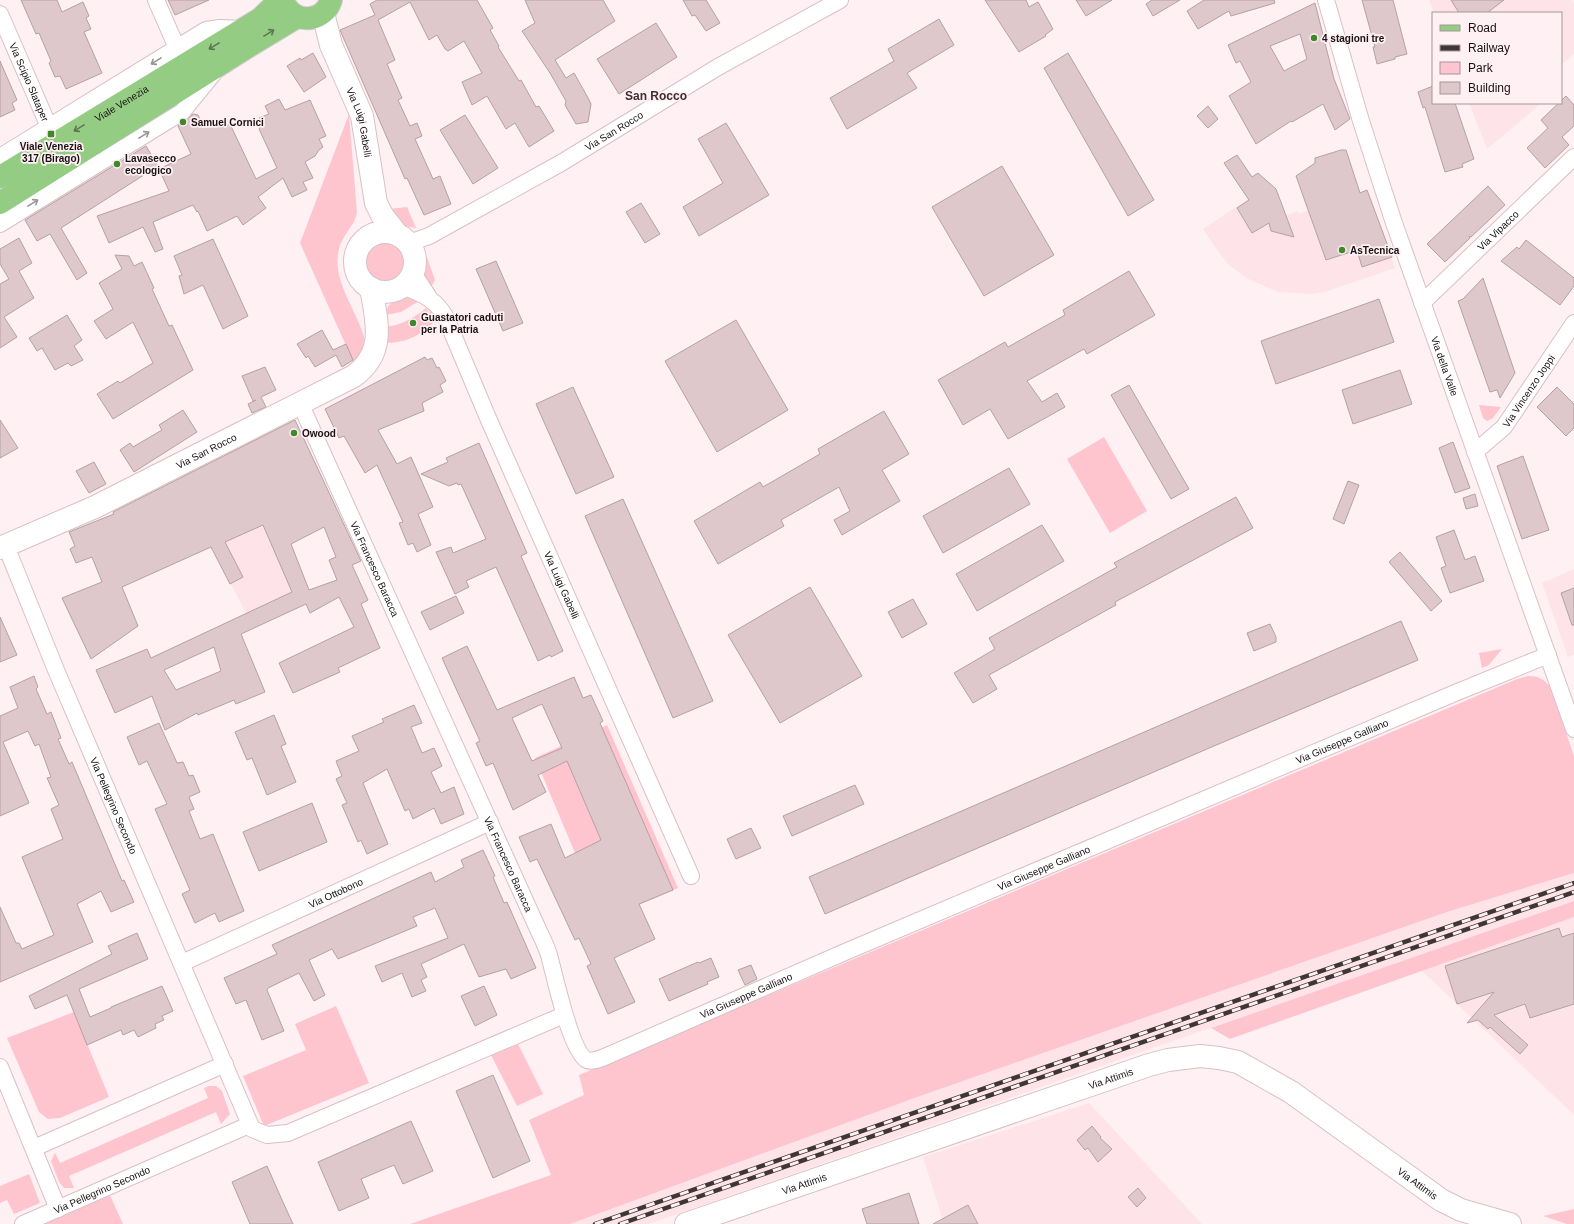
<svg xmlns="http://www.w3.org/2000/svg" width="1574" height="1224" viewBox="0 0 1574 1224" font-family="Helvetica,sans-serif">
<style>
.built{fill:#fee4e8}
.green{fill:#fec5cf}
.building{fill:#dfc8cc;stroke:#b6a0a3;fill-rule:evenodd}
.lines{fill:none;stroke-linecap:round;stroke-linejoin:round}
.street-casing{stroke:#d8c1c4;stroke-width:18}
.secondary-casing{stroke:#d8c1c4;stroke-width:24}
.primary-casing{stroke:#d1cfd0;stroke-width:24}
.street{stroke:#fff;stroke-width:16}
.secondary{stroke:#fff;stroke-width:22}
.primary{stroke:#95cc84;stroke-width:22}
.rail-casing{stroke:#3f3638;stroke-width:4.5}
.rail{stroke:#fff0f3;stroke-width:3;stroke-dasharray:9;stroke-linecap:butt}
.oneway{stroke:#5d7851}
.oneway2{stroke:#989495}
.poi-dot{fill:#41882d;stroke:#fff0f3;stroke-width:1.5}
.labels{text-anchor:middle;stroke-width:3.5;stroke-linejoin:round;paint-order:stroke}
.poi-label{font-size:10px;font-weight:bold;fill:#191113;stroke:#fff0f3;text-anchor:start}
.street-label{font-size:10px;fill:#191113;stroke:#fff0f3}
.quarter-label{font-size:12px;font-weight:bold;fill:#402e31;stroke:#fff0f3}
</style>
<rect width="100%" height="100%" fill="#fff0f3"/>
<!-- built -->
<g class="built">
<polygon points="1429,0 1571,0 1574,3 1574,54 1561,65 1561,13 1434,13"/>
<polygon points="1469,103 1542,103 1487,149"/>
<polygon points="1275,187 1286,215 1298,211 1298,214 1367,190 1395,268 1325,292 1312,294 1278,292 1246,278 1228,264 1215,247 1203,229 1257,193"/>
<polygon points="294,418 329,494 336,505 284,528 314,601 254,628 211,547 179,475"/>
<polygon points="1574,569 1574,655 1568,657 1542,583"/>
<polygon points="1574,873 1574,901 649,1224 570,1224 923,1095 1450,911"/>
<polygon points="1574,917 1574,1115 1421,970"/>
<polygon points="1089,1103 1202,1224 944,1224 923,1157"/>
</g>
<!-- green -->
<g class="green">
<path d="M349,114L357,213C354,227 342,235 339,249C331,280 356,308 364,337C364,347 362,356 353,361L300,243Z"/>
<polygon points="407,207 416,228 404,226 388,209"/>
<circle cx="385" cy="262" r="26"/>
<polygon points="427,257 435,280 429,291 422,269"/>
<polygon points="399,297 409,297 419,301 401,312 385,315 388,306"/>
<path d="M444,300L442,304L450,315C434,319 435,323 423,331C412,340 398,343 384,343V327C400,326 414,318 426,308L429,312Z"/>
<polygon points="1479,405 1501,407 1493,418 1487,421 1483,418"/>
<polygon points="1104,437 1147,511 1110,533 1067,459"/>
<polygon points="1502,649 1489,665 1482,668 1479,653"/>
<path d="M1528,676C1539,676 1544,679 1551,688L1574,756V873L1450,911L923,1095L570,1224H410L551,1175L529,1120L584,1095L579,1075L1517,679Z"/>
<polygon points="607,725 678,888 607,919 575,853 535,758"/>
<polygon points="1574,901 1574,917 1230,1039 1211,1028"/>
<polygon points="336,1006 369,1083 264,1126 243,1076 306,1050 295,1024"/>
<polygon points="74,1012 109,1097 60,1118 48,1119 39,1112 7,1038"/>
<polygon points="518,1044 543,1094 517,1106 491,1055"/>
<polygon points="209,1086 216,1086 222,1091 230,1114 221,1124 216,1112 69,1176 74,1188 64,1188 59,1182 51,1161 55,1153 60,1163 208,1098 204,1088"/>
<polygon points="29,1174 40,1203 14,1214 7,1200 0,1203 0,1186"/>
<polygon points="109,1193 123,1224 39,1224"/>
<polygon points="1574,1209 1574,1224 1567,1224 1543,1216"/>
</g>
<!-- building -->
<g class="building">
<polygon points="21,0 57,0 62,12 83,2 89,16 86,18 91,29 84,32 102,73 66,89 60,76 55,77 49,63 51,61 39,33 36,34"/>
<polygon points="168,0 209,0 175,15"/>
<polygon points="377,0 477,0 493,28 490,30 499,46 498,47 519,81 521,80 536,107 539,106 554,131 529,147 515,123 506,129 487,96 472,105 462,82 482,73 464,41 448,51 445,49 437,35 429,40 410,2 378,20 395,60 387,64 402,98 398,100 410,126 417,123 422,136 415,139 433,179 440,176 451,204 424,215 407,178 405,179 340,30 375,15 370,4"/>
<polygon points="525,0 603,0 615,21 555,60 566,78 574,73 587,96 591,104 588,122 576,124 565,105 566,101 550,73 522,31 535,23"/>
<polygon points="683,0 706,0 720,23 706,31 695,15 692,16"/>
<polygon points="985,0 1026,0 1029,7 1038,2 1053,29 1045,35 1046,36 1019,52"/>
<polygon points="1076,0 1112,0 1086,16"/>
<polygon points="1152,0 1180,0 1153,16 1146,4"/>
<polygon points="1204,0 1274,0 1275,3 1231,16 1229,11 1198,29 1187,11"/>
<polygon points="1362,0 1393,0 1407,54 1395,57 1395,59 1377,64 1373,47 1375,47"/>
<polygon points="1451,0 1504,0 1487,13 1459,13"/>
<path d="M1315,3L1334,79L1350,119L1335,130L1323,104L1292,122L1291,121L1256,144L1229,96L1251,82L1240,61L1236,63L1228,45ZM1300,34L1307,59L1284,71L1270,46Z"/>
<polygon points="939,19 954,45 907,73 917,88 847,129 830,98 894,61 888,49"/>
<polygon points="656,23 677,57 619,94 597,59"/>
<polygon points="313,53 326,77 304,92 287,66 300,58 301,60"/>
<polygon points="1068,53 1154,200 1128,216 1044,68"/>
<polygon points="0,61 17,100 12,103 15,110 0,117"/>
<polygon points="1433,86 1433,103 1455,103 1474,159 1462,164 1463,167 1445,172 1425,107 1423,108 1418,92"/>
<polygon points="1566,96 1574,105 1574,126 1562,137 1569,145 1545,168 1527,148 1548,128 1541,120"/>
<polygon points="279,99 285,110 310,100 326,136 319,139 323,147 319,150 315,156 305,162 313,178 303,182 307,190 292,197 283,178 258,197 266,208 243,225 237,216 207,231 198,211 197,212 193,205 153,222 163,249 155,252 143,227 109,243 97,216 169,191 159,169 191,154 178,126 193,114 198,115 203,126 214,121 221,128 230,124 256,179 277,168 259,129 262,124 259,118 269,114 265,106"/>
<polygon points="1208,106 1218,119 1208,128 1197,116"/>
<polygon points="465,115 498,168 473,184 440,130"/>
<polygon points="726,123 769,195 699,236 683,207 723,183 698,139"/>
<polygon points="146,146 158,166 61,228 87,273 77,280 50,234 37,241 25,220"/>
<polygon points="1341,150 1346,150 1360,193 1367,190 1392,257 1362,267 1357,250 1326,260 1296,176 1315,163 1315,158"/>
<polygon points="1237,155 1252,177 1258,173 1276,189 1294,237 1271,231 1269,223 1252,233 1237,208 1249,200 1224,163"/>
<polygon points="1002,166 1054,255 984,296 932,207"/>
<polygon points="1488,186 1505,205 1471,237 1469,236 1470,238 1445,262 1427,244"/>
<polygon points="641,203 660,234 645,243 626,212"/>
<polygon points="19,238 32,263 19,271 34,298 4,317 17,337 0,348 0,284 9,279 0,264 0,249"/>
<polygon points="213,239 248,316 223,329 203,285 184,294 179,276 182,275 174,256"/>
<polygon points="1526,240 1574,278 1574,286 1560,305 1501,261 1517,247 1519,249"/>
<polygon points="115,255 129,256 134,266 142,262 154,288 152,289 169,326 172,325 193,370 113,419 97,394 118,381 120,383 153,363 133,322 106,339 94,321 113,309 99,283 122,269"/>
<polygon points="496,261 523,323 503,331 476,269"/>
<polygon points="1129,271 1155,315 1087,354 1084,349 1027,381 1042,402 1057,393 1065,407 1008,439 990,409 963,425 938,380 1005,342 1008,347 1065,315 1063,310"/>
<polygon points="1483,278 1515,373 1500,398 1497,390 1490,392 1458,301 1463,299"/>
<polygon points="1379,299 1394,342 1276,384 1261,341"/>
<polygon points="67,315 82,340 74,346 83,360 71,366 68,363 55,370 42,348 37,351 29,338"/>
<polygon points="736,320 788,410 717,452 665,361"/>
<polygon points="322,330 333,350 346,344 353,360 342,367 336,355 315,367 308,356 306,358 297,344"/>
<polygon points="425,357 427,360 432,358 437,368 439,367 446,381 440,385 443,392 422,403 424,411 378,430 397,464 411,457 433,507 418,514 431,545 417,552 413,543 408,545 399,523 403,522 377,465 365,473 344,436 339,438 325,409"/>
<polygon points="265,367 276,390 261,397 266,407 252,413 248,404 256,400 253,401 242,376"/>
<polygon points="1400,370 1412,404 1353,424 1342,390"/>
<polygon points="1129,385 1189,489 1171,499 1111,395"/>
<polygon points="573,387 614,477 576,494 536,404"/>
<polygon points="1557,387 1574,404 1574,428 1566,436 1537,407"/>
<polygon points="183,410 197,432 134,472 120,450 130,443 133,447 162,430 159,425"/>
<polygon points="884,411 909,454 882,470 900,501 842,535 834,520 850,511 839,487 781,520 784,526 718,564 694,521 760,482 763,487 820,454 818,449"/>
<polygon points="0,420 18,448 0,458"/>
<path d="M295,420L361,561L352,565L368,600L361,604L380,648L338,668L340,672L293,693L279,663L354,627L339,597L310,613L306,604L241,634L265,692L236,704L234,700L198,715L197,713L165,730L152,696L115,713L96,670L147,649L151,658L292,592L263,525L225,542L243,577L230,584L211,547L122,587L138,626L91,659L62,598L102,582L92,557L76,563L70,549L75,546L69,532L114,514L113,512ZM324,527L336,557L329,560L337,580L309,590L291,544ZM214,647L221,671L176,690L164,670Z"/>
<polygon points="1453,442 1470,488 1455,493 1439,448"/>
<polygon points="479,443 527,553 521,556 563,651 551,657 550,655 538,661 496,567 466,581 469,587 455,594 436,552 451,547 453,553 486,539 461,484 458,485 457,483 449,486 421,474 448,462 446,458"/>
<polygon points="1523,456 1549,530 1522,539 1497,466"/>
<polygon points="94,462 106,484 89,493 76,471"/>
<polygon points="1009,468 1030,504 943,553 923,516"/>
<polygon points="1348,481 1359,485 1344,524 1333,519"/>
<polygon points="1475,494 1478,506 1466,509 1463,498"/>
<polygon points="1236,497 1253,528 1115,602 1116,605 989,675 997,689 973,703 954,673 995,649 989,638 1117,567 1114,563"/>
<polygon points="623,499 713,701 673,718 585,516"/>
<polygon points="1042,525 1064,561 977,611 956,574"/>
<polygon points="1454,530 1465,560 1475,556 1484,581 1450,593 1441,568 1446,566 1436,537"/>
<polygon points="1400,552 1442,601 1431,611 1389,562"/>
<polygon points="810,587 862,676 780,723 728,635"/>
<polygon points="1574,588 1574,625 1572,625 1561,593"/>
<polygon points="456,596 464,613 430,630 421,612"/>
<polygon points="913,599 927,624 902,638 888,612"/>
<polygon points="0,617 17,655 0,662"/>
<polygon points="1401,621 1418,660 1214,746 825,914 809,877"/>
<polygon points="1270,624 1276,637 1276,642 1254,651 1247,633"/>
<path d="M467,646L497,710L574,677L583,698L591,695L603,721L600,723L673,890L639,904L655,939L614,958L635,1002L608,1014L587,966L591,964L579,938L575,940L537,859L530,862L519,837L551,824L565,858L601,840L567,761L538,775L546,792L513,810L493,763L486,766L476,743L480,741L442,658ZM542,704L562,748L532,761L512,718Z"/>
<polygon points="34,676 38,687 36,689 47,714 51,712 61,738 58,739 69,764 72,762 122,881 124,880 134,902 111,912 101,891 77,904 93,942 0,982 0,907 16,943 19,943 22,949 54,935 22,857 63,839 51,809 59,805 47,778 51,777 39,744 35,746 28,731 3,742 29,803 0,816 0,716 18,708 10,687"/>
<polygon points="414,705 422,723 411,727 422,753 434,748 442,766 431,772 441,793 454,787 464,814 441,824 434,808 413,819 409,809 405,811 387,769 363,783 388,844 367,854 361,840 358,842 342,805 347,803 336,779 342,776 336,761 359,751 352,736 384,722 382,719"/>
<polygon points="274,715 286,744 281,746 296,782 267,795 252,758 247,760 235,732"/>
<polygon points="159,723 177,763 183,762 189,776 193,775 200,792 189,797 194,809 189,811 200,839 213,834 244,911 219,922 215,913 195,923 182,894 190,890 155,809 167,804 147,761 139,765 127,737"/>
<polygon points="855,785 864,804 792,836 783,816"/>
<polygon points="312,803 327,842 259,871 243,832"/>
<polygon points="751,828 761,848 736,859 727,839"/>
<polygon points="483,850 495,876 493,877 504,903 507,902 536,968 511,979 506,969 479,977 464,944 421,964 427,977 421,980 426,991 412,997 402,973 382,982 375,966 448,938 435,908 413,917 417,926 338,959 332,949 309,960 325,995 314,1001 299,973 268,988 267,990 284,1031 262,1040 246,1000 236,1004 224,978 277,954 272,945 431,872 435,882 464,867 461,860"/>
<polygon points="1559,928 1562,937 1574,933 1574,1004 1530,1018 1525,1004 1494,1015 1528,1045 1520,1054 1490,1027 1488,1029 1478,1020 1467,1023 1494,992 1457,1004 1445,966"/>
<polygon points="137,933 148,959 79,989 90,1017 111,1008 111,1007 162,986 173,1011 162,1016 164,1020 155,1024 156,1028 138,1037 134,1030 123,1035 121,1030 87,1045 67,995 35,1009 29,996 112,954 108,946"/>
<polygon points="711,958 719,977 707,982 708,984 669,1001 659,979 698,962 699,963"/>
<polygon points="751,965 757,979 745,985 738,970"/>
<polygon points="484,986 497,1015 475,1026 461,996"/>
<polygon points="493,1075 530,1161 493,1178 456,1091"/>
<polygon points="411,1121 433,1171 403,1184 394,1165 361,1179 369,1198 339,1211 318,1162"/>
<polygon points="1092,1126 1101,1137 1100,1138 1112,1149 1098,1162 1088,1148 1085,1150 1077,1140"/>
<polygon points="267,1166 282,1200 293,1224 250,1224 232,1182"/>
<polygon points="1138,1188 1146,1198 1137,1207 1128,1197"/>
<polygon points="909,1193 919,1224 867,1224 862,1209"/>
<polygon points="968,1205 978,1224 933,1224"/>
</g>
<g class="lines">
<defs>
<g id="street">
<polyline points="156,0 177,48"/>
<path id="s1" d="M1326,0L1361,121L1394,223L1574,729"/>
<path id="s2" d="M0,14L49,127"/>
<polyline points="0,157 206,30 220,28 242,29"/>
<polyline points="0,224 182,112 213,74"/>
<path id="s3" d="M409,243L429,236L561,163L718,67L840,0"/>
<polyline points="413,273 428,296"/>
<path id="s4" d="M403,286C422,294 436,299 446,318L488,418L691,876"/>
<path id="s5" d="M1422,303L1574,157"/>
<path id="s6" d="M300,403L537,927C541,936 546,945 549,955C554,973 571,1053 587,1060C595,1063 608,1055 616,1052L845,952L1455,693L1548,655"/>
<path id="s7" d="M1475,452L1504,427L1574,323"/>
<path id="s8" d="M6,546L56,670L252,1129L267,1135L288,1133L564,1015"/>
<path id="s9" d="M182,963L490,822"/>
<polyline points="0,1067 58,1209"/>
<polyline points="34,1148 225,1064"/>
<path id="s10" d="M23,1224L249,1125"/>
</g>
<g id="secondary">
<path id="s11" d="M323,13L331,45L362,116L376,203L382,215L396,233"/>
<circle cx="385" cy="262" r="30"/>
<path id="s12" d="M0,548L95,507L354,376C386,352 377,322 371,288"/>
<path id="s13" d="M686,1224L1149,1065L1168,1060L1200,1056L1219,1058L1238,1062L1291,1092L1441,1200L1461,1210L1510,1224"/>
</g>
<g id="primary">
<path d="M287,8C300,25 325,20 331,0"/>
<path id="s14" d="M0,177L260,19L280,0"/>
<polyline points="0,203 249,46 297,17"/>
</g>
</defs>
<!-- street casing -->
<use href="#street" class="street-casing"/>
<!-- secondary casing -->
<use href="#secondary" class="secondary-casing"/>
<!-- primary casing -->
<use href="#primary" class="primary-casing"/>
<!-- street -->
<use href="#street" class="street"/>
<!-- secondary -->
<use href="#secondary" class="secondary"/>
<!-- primary -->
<use href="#primary" class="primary"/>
<defs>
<g id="rail">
<polyline points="595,1224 1574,883"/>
<polyline points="620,1224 1574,892"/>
</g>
</defs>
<!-- rail casing -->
<use href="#rail" class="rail-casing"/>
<!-- rail -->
<use href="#rail" class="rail"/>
</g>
<!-- one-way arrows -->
<defs><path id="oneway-shaft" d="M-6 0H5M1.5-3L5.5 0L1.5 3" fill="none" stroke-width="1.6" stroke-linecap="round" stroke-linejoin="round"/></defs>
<g class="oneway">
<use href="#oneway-shaft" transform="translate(269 33) rotate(-32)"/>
<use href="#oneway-shaft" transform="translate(214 46) rotate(149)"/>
<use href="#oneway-shaft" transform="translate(79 128) rotate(149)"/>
</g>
<g class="oneway2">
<use href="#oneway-shaft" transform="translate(156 61) rotate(148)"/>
<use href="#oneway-shaft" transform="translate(144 135) rotate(-32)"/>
<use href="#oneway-shaft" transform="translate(33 203) rotate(-32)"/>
</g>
<!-- markers -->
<g class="poi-dot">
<circle cx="1314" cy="38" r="4"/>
<circle cx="183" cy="122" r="4"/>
<rect x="47" y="130" width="8" height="8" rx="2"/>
<circle cx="117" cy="164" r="4"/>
<circle cx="1342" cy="250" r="4"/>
<circle cx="413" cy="323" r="4"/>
<circle cx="294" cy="433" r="4"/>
</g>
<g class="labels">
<!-- poi labels -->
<g class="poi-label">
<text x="1322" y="42">4 stagioni tre</text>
<text x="191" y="126">Samuel Cornici</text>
<text x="51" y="150" text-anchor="middle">Viale Venezia<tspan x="51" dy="12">317 (Birago)</tspan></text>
<text x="125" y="162">Lavasecco<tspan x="125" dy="12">ecologico</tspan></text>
<text x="1350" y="254">AsTecnica</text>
<text x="421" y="321">Guastatori caduti<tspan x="421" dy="12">per la Patria</tspan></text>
<text x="302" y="437">Owood</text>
</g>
<!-- street labels -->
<g class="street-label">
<text dy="4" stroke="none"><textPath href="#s2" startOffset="74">Via Scipio Slataper</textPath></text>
<text dy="4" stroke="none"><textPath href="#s14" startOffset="142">Viale Venezia</textPath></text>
<text dy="4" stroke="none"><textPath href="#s11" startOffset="116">Via Luigi Gabelli</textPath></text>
<text dy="4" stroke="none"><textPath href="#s3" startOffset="234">Via San Rocco</textPath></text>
<text dy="4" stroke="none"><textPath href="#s5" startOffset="105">Via Vipacco</textPath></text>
<text dy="4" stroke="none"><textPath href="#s1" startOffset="385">Via della Valle</textPath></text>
<text dy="4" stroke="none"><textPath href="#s7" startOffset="82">Via Vincenzo Joppi</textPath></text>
<text dy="4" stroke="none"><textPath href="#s12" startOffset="228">Via San Rocco</textPath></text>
<text dy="4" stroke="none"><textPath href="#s6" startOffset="182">Via Francesco Baracca</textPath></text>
<text dy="4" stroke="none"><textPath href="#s4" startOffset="346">Via Luigi Gabelli</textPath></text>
<text dy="4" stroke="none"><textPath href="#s6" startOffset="1539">Via Giuseppe Galliano</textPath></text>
<text dy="4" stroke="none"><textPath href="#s8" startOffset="281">Via Pellegrino Secondo</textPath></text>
<text dy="4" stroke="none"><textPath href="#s6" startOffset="506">Via Francesco Baracca</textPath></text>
<text dy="4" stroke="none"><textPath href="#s6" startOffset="1215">Via Giuseppe Galliano</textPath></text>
<text dy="4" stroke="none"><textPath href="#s9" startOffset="169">Via Ottobono</textPath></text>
<text dy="4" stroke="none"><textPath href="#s6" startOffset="891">Via Giuseppe Galliano</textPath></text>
<text dy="4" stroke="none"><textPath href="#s13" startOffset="449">Via Attimis</textPath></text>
<text dy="4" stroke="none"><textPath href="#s10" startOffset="86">Via Pellegrino Secondo</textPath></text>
<text dy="4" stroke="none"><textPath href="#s13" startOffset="125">Via Attimis</textPath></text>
<text dy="4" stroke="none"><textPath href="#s13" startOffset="797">Via Attimis</textPath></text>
</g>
<!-- quarter labels -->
<g class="quarter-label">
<text x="656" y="100">San Rocco</text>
</g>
</g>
<!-- legend -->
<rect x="1432" y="12" width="130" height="92" fill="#fff0f3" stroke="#a39799"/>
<rect x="1440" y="25" width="20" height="6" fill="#95cc84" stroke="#a39799"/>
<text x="1468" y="32" font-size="12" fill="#191113">Road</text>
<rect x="1440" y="45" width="20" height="6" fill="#3f3638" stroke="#a39799"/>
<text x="1468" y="52" font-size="12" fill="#191113">Railway</text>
<rect x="1440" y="62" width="20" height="12" fill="#fec5cf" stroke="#a39799"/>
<text x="1468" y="72" font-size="12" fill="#191113">Park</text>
<rect x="1440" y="82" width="20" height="12" fill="#dfc8cc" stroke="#a39799"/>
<text x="1468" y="92" font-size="12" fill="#191113">Building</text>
</svg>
